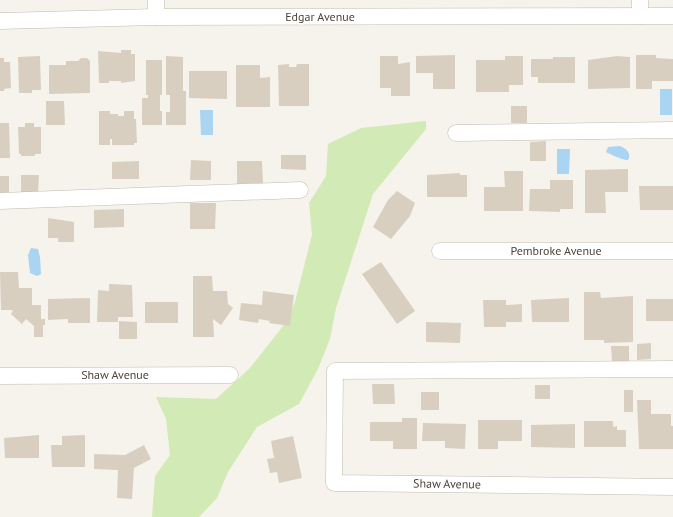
<svg xmlns="http://www.w3.org/2000/svg" width="673" height="517" viewBox="0 0 673 517" font-family="'PT Sans',sans-serif">
<style>
.green{fill:#d2eab5}
.water{fill:#a9d4f2}
.building{fill:#d8cfc1}
.lines{fill:none;stroke-linecap:round;stroke-linejoin:round}
.minor-casing{stroke:#c2bbae;stroke-width:17}
.minor{stroke:#fff;stroke-width:16}
.labels{text-anchor:middle;stroke-width:3;stroke-linejoin:round;paint-order:stroke}
.street-label{font-size:12px;fill:#4b4439;stroke:#fff}
</style>
<rect width="100%" height="100%" fill="#f6f3ec"/>
<!-- green -->
<polygon class="green" points="426,121 426,129 373,194 336,308 330,339 318,369 299,404 257,427 228,472 217,498 199,517 152,517 155,476 170,455 166,419 156,397 216,399 249,369 287,321 295,302 312,235 309,203 326,176 328,144 361,128"/>
<!-- water -->
<g class="water">
<rect x="660" y="89" width="12" height="26"/>
<polygon points="200,110 213,110 213,135 201,135"/>
<path d="M620,146C626,148 632,154 628,160C624,161 610,154 606,152L608,147Z"/>
<polygon points="557,149 570,149 569,174 557,174"/>
<polygon points="31,248 38,249 40,257 41,274 37,276 30,273 28,255"/>
</g>
<!-- building -->
<g class="building">
<polygon points="121,50 131,50 131,54 135,54 135,81 121,83 121,81 109,81 109,83 99,83 98,51 121,53"/>
<polygon points="455,55 455,89 433,89 433,73 416,73 416,56"/>
<polygon points="636,55 656,55 656,58 673,59 673,81 652,81 652,89 636,89"/>
<polygon points="40,56 41,90 32,90 32,93 19,93 18,57"/>
<polygon points="166,56 183,57 183,91 186,91 186,125 166,125 166,112 170,112 170,95 166,95"/>
<polygon points="380,56 398,56 398,64 410,62 410,96 391,96 391,88 380,88"/>
<polygon points="505,56 523,56 523,85 509,85 509,92 476,92 476,60 505,60"/>
<polygon points="617,56 630,57 630,88 588,89 588,60"/>
<polygon points="553,57 575,57 575,83 538,83 538,77 531,77 531,59 553,59"/>
<polygon points="0,58 4,58 4,62 10,62 11,88 4,89 4,91 0,91"/>
<polygon points="81,58 87,58 90,61 90,93 49,94 49,65 66,65 66,61 78,61"/>
<polygon points="146,60 162,60 162,95 160,95 160,111 162,111 162,125 142,125 142,98 148,98 148,95 146,95"/>
<polygon points="289,64 289,67 296,67 297,64 309,64 309,106 279,106 278,65"/>
<polygon points="236,65 260,65 260,78 270,77 270,107 236,107"/>
<polygon points="189,71 227,71 227,99 189,98"/>
<polygon points="46,101 64,101 65,125 46,125"/>
<rect x="511" y="106" width="16" height="17"/>
<polygon points="99,111 110,111 110,114 118,114 118,116 124,116 124,111 134,111 134,119 136,119 137,143 134,143 134,145 112,145 112,139 110,139 110,145 99,145"/>
<polygon points="0,123 9,123 10,158 0,158"/>
<polygon points="25,123 34,123 34,127 41,127 41,154 35,154 35,156 21,156 21,154 19,154 18,127 25,127"/>
<polygon points="546,141 546,161 530,161 530,142"/>
<polygon points="281,155 306,155 306,170 281,169"/>
<polygon points="191,160 211,161 211,180 190,180"/>
<polygon points="139,161 139,179 112,179 112,162"/>
<polygon points="237,161 262,161 263,183 237,184"/>
<polygon points="628,169 628,192 605,192 606,213 585,213 585,170"/>
<polygon points="504,171 523,171 523,211 484,211 484,187 505,187"/>
<polygon points="460,173 460,175 467,175 467,197 427,197 427,175"/>
<polygon points="21,175 39,175 38,193 21,193"/>
<polygon points="0,176 9,176 9,194 0,193"/>
<polygon points="550,180 573,180 573,209 560,209 560,212 529,211 530,189 550,189"/>
<polygon points="639,186 673,186 673,210 640,210"/>
<polygon points="397,191 415,203 410,216 391,239 373,227 388,200"/>
<polygon points="190,203 216,203 215,229 190,229"/>
<polygon points="124,209 124,227 94,228 94,210"/>
<polygon points="48,218 74,222 74,242 58,242 58,238 48,238"/>
<polygon points="381,262 415,311 397,324 362,274"/>
<polygon points="0,272 18,272 19,288 32,288 32,305 41,305 41,319 45,319 45,325 43,325 43,337 34,337 34,326 26,319 22,324 11,314 13,310 1,310"/>
<polygon points="193,276 212,276 213,291 227,291 228,304 233,308 221,325 213,319 214,337 193,337"/>
<polygon points="109,284 132,285 133,317 118,317 118,322 97,322 98,290 109,291"/>
<polygon points="263,291 294,295 290,326 269,323 270,321 259,319 258,323 239,320 241,303 262,305"/>
<polygon points="584,292 600,292 601,298 633,296 633,342 604,343 604,340 584,340"/>
<polygon points="90,298 90,323 68,323 68,319 48,320 48,299"/>
<polygon points="569,298 569,322 532,322 531,300"/>
<rect x="646" y="299" width="27" height="22"/>
<polygon points="483,300 506,300 506,305 522,304 522,322 506,322 506,327 484,327"/>
<rect x="145" y="302" width="33" height="21"/>
<polygon points="119,321 137,322 137,339 119,339"/>
<polygon points="426,322 461,323 460,343 426,342"/>
<polygon points="651,343 651,359 637,360 637,344"/>
<polygon points="611,346 629,346 629,362 612,362"/>
<polygon points="372,384 394,384 395,404 373,404"/>
<rect x="535" y="385" width="15" height="14"/>
<rect x="624" y="390" width="9" height="22"/>
<rect x="421" y="392" width="18" height="18"/>
<polygon points="637,400 651,400 651,414 671,414 671,426 673,426 673,449 639,449"/>
<polygon points="402,418 417,418 417,449 393,449 393,441 370,441 370,422 402,422"/>
<polygon points="478,420 522,420 522,441 498,441 498,449 478,449"/>
<polygon points="584,421 613,421 613,427 617,426 617,430 626,430 626,447 584,447"/>
<polygon points="423,423 466,424 465,449 445,448 445,441 422,441"/>
<polygon points="575,424 575,448 531,447 531,425"/>
<polygon points="39,435 39,458 5,458 4,438"/>
<polygon points="85,435 85,467 52,467 51,445 62,445 62,436"/>
<polygon points="293,436 302,478 279,483 277,472 270,473 267,459 274,458 271,441"/>
<polygon points="144,445 151,459 134,468 132,499 117,498 118,470 94,469 94,454 125,455"/>
</g>
<g class="lines">
<defs>
<g id="minor">
<polyline points="156,0 156,17"/>
<polyline points="640,0 640,16"/>
<polyline points="0,21 156,17 673,16"/>
<polyline points="456,133 673,130"/>
<polyline points="0,201 300,190"/>
<polyline points="440,251 673,251"/>
<polyline points="673,369 335,371 334,480 334,483 673,487"/>
<polyline points="0,376 230,375"/>
</g>
</defs>
<!-- minor casing -->
<use href="#minor" class="minor-casing"/>
<!-- minor -->
<use href="#minor" class="minor"/>
</g>
<g class="labels">
<!-- street labels -->
<g class="street-label">
<text x="320" y="21">Edgar Avenue</text>
<text x="556" y="255">Pembroke Avenue</text>
<text x="115" y="379">Shaw Avenue</text>
<text transform="translate(447 484) rotate(1)" y="4">Shaw Avenue</text>
</g>
</g>
</svg>
